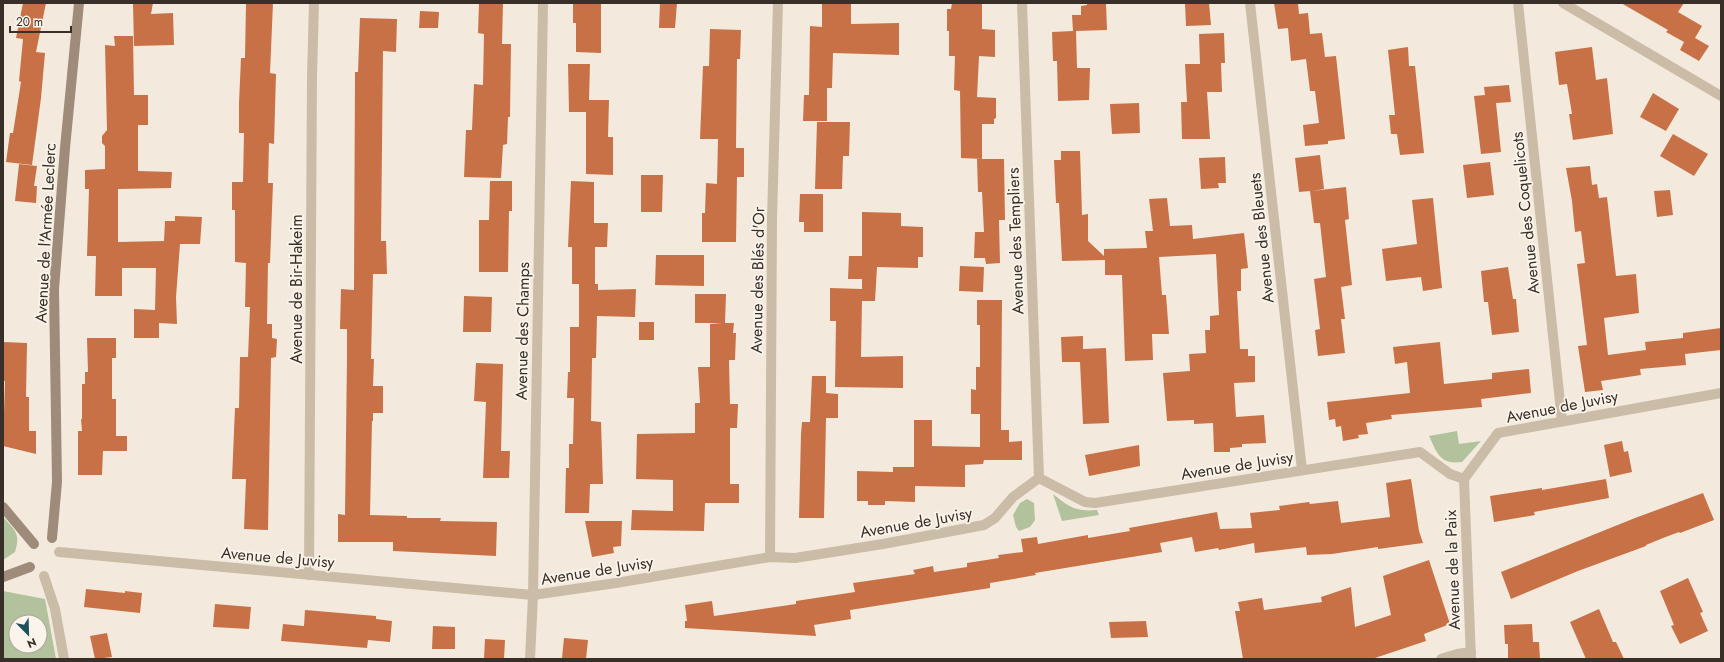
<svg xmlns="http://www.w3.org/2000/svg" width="1724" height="662" viewBox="0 0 1724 662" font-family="Jost,sans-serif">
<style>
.grass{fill:#b2c29c;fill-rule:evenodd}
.building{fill:#c87146}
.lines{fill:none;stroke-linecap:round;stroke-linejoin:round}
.street{stroke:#cbbca8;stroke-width:10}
.secondary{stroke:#9f8b7a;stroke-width:10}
.labels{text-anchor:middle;stroke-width:3.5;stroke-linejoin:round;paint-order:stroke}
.street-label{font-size:16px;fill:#382f29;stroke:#faf4ea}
</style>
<rect width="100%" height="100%" fill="#f3eadd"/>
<!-- grass -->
<g class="grass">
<path d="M1457,431L1459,444L1481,441L1462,462C1440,465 1437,453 1429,436Z"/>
<path d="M1053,494C1069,507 1076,512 1097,510L1099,515L1062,521Z"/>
<polygon points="1027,499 1034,503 1035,520 1030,527 1019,531 1016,527 1013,515 1020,503"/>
<path d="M3,517C15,530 21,534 15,552L3,560Z"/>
<path d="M3,591L45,599L56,659H3ZM16,622H40V646H16Z"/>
</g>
<!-- building -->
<g class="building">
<polygon points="23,3 46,3 36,52 45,53 41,98 32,165 6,162 10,133 13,133 21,82 19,81 23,39 16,38"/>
<polygon points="133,3 153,3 151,14 173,13 174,45 134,46"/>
<polygon points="246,3 273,3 270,73 276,74 274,144 269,143 268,183 273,183 270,263 268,263 267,324 272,324 272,338 277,339 276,357 271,358 268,530 244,529 246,479 232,479 235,408 239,408 240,357 248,357 250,307 245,307 246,263 235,262 235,210 232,210 232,182 243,182 244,133 239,133 239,103 241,58 245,58"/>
<polygon points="479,3 503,3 502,44 511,44 510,117 508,117 507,144 503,145 501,178 464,177 466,130 472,130 474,84 483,85 484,34 478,33"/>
<polygon points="573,3 601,3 601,53 576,52 576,23 573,23"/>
<polygon points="660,3 677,3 675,28 659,28"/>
<polygon points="822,3 851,3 851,24 899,23 899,55 833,53 832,88 827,88 827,121 803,121 804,95 809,95 810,26 822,27"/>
<polygon points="952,3 982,3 982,29 995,30 995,57 979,56 977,97 996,98 996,118 994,119 994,124 982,124 982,159 961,158 960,91 954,90 955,56 949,56 949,31 947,31 947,9 951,9"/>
<polygon points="1087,3 1106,3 1107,30 1076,31 1077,68 1090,68 1089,100 1058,101 1057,61 1053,61 1052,32 1073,31 1072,15 1081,15 1081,6 1087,5"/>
<polygon points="1185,3 1209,3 1211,25 1186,26"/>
<polygon points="1274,3 1298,3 1299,14 1308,13 1310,34 1322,33 1325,57 1336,56 1345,139 1328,141 1328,144 1305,146 1303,125 1319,123 1315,91 1310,91 1306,59 1291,61 1288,28 1278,29"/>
<polygon points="1621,3 1684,3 1678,12 1702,26 1695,38 1709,46 1699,61 1680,50 1684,42 1666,32 1668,30"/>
<polygon points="420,11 439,12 438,28 419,28"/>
<polygon points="360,18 397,19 396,52 383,51 381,241 386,241 387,274 373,274 371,359 374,359 373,386 383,386 383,413 373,413 373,421 372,421 370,515 407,516 407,518 441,518 440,521 497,522 496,556 393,551 393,542 338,542 338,514 345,515 347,357 347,329 340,329 341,289 354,290 355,72 358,72"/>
<polygon points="710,29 741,30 740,59 737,59 736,148 744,148 744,177 737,177 736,242 702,242 702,213 705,213 706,183 717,184 718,139 700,139 703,66 709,66"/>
<polygon points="1224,33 1225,63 1221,63 1222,92 1207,92 1210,139 1182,139 1181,102 1187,102 1185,64 1200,64 1199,34"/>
<polygon points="114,36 133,36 134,95 148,95 148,125 138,125 138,171 172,172 171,188 118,189 118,242 164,241 165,221 175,221 175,216 202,217 200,244 180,244 176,297 177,324 159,323 159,338 134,338 134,309 155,310 156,268 122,268 122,296 95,296 96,256 87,256 89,189 85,189 85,170 105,169 105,146 102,143 102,136 107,130 105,45 115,46"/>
<polygon points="1408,47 1409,66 1415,66 1424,153 1400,155 1397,134 1391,134 1389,115 1395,115 1388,50"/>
<polygon points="1592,47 1596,80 1607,78 1613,134 1573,140 1569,114 1572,114 1567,84 1559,85 1555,52"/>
<polygon points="568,64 590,64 589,100 609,100 608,137 613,137 613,175 586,174 586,112 569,112"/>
<polygon points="1509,85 1511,102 1496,103 1501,152 1481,154 1474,96 1485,95 1484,87"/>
<polygon points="1653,93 1679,109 1666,131 1640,117"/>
<polygon points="1139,103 1140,133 1112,134 1110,104"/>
<polygon points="817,122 850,122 849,156 843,156 842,189 815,189"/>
<polygon points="1673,134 1708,154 1694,176 1660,156"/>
<polygon points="1061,151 1080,151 1082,215 1088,214 1088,241 1104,256 1104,249 1147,248 1145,231 1153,231 1149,199 1167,198 1170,226 1192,225 1193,239 1244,233 1248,268 1241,269 1241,291 1237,291 1240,349 1248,349 1248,356 1255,356 1255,382 1234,383 1236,417 1264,415 1266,443 1242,444 1242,447 1230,448 1230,452 1214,452 1213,423 1194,424 1194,420 1167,421 1163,373 1190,371 1189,354 1206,353 1205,330 1210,330 1210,316 1219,315 1216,254 1159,257 1162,295 1166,295 1169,334 1152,334 1153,360 1125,361 1122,275 1105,275 1105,260 1062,261 1059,203 1056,203 1054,160 1061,160"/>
<polygon points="1320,155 1324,189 1312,191 1346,187 1349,219 1345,220 1352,285 1341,287 1345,319 1341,319 1345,353 1318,356 1315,330 1320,329 1314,279 1326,277 1320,223 1314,223 1310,191 1299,192 1295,158"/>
<polygon points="1225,157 1226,183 1218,183 1219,188 1201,189 1199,158"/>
<polygon points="977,159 1004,159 1005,220 999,220 1000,263 986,264 985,258 974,258 975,232 984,232 982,192 978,192"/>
<polygon points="1490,162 1494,195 1467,198 1463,165"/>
<polygon points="19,164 37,166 34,186 37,186 36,203 15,201"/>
<polygon points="1590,166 1592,185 1597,184 1599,198 1607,197 1616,276 1636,274 1639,313 1604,318 1608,355 1646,350 1645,342 1683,338 1683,333 1721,328 1721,350 1685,354 1686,365 1640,369 1641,375 1601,381 1603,390 1585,392 1578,346 1587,345 1577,264 1585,263 1581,231 1575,232 1572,201 1566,168"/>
<polygon points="641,175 663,175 662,212 641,212"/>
<polygon points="490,181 512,181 512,211 509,211 508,272 479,272 479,220 489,220"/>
<polygon points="571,181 594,182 594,223 608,223 607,247 595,247 595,284 598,284 598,290 636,289 635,317 597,316 596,358 592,358 591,421 601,422 603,484 590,484 589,513 565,513 566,468 569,468 569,444 573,444 574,398 567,398 568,372 570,372 570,327 579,327 579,284 572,284 572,247 568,247"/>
<polygon points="1670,190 1673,215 1657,217 1654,191"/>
<polygon points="800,194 823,194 823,232 804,232 804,222 799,222"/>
<polygon points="1433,198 1442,288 1423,291 1421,277 1386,281 1382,249 1417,244 1412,200"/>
<polygon points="862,212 901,213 901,226 923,227 923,257 918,257 918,268 877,267 875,301 862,301 861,357 903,356 903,388 835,387 836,321 830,321 830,288 862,289 862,279 848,279 849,256 862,256"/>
<polygon points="656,255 704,255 704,286 655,285"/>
<polygon points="960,266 984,267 983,292 959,291"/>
<polygon points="1508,267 1513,299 1516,299 1519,332 1492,335 1488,302 1484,302 1481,271"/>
<polygon points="695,294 726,294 725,323 734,323 733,333 736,333 735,360 729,360 730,404 738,404 737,428 730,428 730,484 739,484 739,503 705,503 704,531 631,530 632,510 673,511 673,480 636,479 637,434 695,433 695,403 700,403 698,367 710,367 710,324 722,323 695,323"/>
<polygon points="464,296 492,297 491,332 463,332"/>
<polygon points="977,300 1002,300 1001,430 1009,430 1009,442 1022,441 1022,460 984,460 983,464 965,465 965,487 915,486 915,502 885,501 885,505 868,505 868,501 857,501 857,471 893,472 893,467 914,467 914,420 932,420 932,446 980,447 980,414 971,414 971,389 976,390 976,367 980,367 980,325 977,325"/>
<rect x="639" y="322" width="15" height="18"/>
<polygon points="1083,336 1083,349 1106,348 1109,423 1083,424 1080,362 1062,362 1061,337"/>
<polygon points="87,338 116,338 116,358 112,358 112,399 116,399 116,436 127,436 127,451 103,451 102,475 78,475 78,431 82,431 81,419 82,419 82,384 85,384 85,372 88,372"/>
<polygon points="3,342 27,343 26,397 29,397 29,431 36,431 36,454 3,446 5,381 3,381"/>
<polygon points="1440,342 1444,384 1492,379 1492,373 1529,369 1531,393 1481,399 1482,407 1391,415 1392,419 1366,423 1368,434 1358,435 1359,438 1343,441 1341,426 1336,427 1335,419 1329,420 1327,402 1410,393 1407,362 1395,364 1393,347"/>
<polygon points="476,363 503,364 501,451 510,451 509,478 483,478 486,402 474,401"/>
<polygon points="812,376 826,376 826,393 838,394 838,418 826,418 824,518 799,518 801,434 802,422 810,422"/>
<polygon points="1622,441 1624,452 1628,451 1632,472 1610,477 1604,445"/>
<polygon points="1139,445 1140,466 1089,476 1085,455"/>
<polygon points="1411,479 1419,531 1423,543 1378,549 1378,547 1332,554 1307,555 1306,547 1255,553 1254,543 1219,550 1218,548 1195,552 1192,537 1160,543 1162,552 1035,573 1036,575 990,583 990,588 850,610 851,619 814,625 816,636 685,628 685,621 687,621 685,605 712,601 714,616 796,604 796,601 855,592 853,583 915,574 913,570 933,566 934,572 967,567 967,563 999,558 998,555 1023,552 1021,539 1037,537 1038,544 1088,535 1088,538 1130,531 1129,528 1217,512 1220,529 1252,528 1250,513 1280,510 1279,506 1309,502 1310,504 1338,501 1341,523 1390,517 1386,483"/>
<polygon points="1606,479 1609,498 1534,512 1535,515 1494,522 1490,496 1542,488 1542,490"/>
<polygon points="1703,493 1714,520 1680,533 1679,532 1663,538 1646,545 1646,546 1578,571 1511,599 1501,572 1635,518"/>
<polygon points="585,521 622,521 621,546 613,547 614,553 592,557"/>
<polygon points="1429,560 1450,624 1424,634 1426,641 1372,659 1243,659 1235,611 1240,611 1238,602 1262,598 1264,610 1322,602 1321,597 1351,587 1355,627 1391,615 1383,576"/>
<polygon points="1688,578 1703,612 1700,613 1708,631 1680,644 1671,626 1674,625 1660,591"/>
<polygon points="86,589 125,593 125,591 142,593 140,613 84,607"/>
<polygon points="215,604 251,607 249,629 213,627"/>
<polygon points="1599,609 1613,642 1616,642 1624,659 1586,659 1570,622"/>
<polygon points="305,610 376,616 376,619 392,621 390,642 368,640 367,648 281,641 283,624 304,626"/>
<polygon points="1146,621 1148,637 1111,638 1109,622"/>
<polygon points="1532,624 1533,642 1539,642 1540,659 1508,659 1508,644 1505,644 1504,625"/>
<polygon points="433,626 455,627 455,649 432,649"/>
<polygon points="107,633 112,657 95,659 90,636"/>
<polygon points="564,638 588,640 586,659 562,658"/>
<polygon points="485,639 505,640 504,659 484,659"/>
</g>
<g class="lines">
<!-- street -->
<g class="street">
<polyline points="1022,3 1039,478"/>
<polyline points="1250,3 1302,470"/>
<polyline points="1518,3 1562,421"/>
<polyline points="1563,3 1721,96"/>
<polyline points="1464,479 1498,433 1721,393"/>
<polyline points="1464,479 1471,659"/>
<polyline points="59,552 533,595 616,583 770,557 795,558 883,544 984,525 995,518 1013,497 1039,478 1085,502 1095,503 1420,452 1450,474 1464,479"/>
<polyline points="770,557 772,219 778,3"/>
<polyline points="309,575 312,76 314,3"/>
<polyline points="44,576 55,609 64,659"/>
<polyline points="530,659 533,595 543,3"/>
<polyline points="1441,659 1457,654 1471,652"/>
</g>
<!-- secondary -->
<g class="secondary">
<polyline points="3,507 34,544"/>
<polyline points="52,538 57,482 54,289 65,148 79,3"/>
<polyline points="3,577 30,567"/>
</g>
</g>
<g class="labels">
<!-- street labels -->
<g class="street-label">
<text transform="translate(1525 213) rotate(-96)" y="6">Avenue des Coquelicots</text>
<text transform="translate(45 233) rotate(-87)" y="6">Avenue de l'Armée Leclerc</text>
<text transform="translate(1261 238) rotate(-96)" y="6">Avenue des Bleuets</text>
<text transform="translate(1015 241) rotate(-92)" y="6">Avenue des Templiers</text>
<text transform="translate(757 280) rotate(-89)" y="6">Avenue des Blés d'Or</text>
<text transform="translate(296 289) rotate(-90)" y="6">Avenue de Bir-Hakeim</text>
<text transform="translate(522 331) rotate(-89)" y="6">Avenue des Champs</text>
<text transform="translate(1562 406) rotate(-11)" y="6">Avenue de Juvisy</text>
<text transform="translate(1237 465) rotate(-9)" y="6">Avenue de Juvisy</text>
<text transform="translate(916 522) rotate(-10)" y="6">Avenue de Juvisy</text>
<text transform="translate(278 557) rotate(5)" y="6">Avenue de Juvisy</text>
<text transform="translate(597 570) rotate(-9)" y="6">Avenue de Juvisy</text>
<text transform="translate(1452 570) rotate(-92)" y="6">Avenue de la Paix</text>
</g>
</g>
<!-- border -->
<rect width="1724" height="662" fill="none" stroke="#382f29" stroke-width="8"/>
<!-- north arrow -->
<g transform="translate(28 634) rotate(157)"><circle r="19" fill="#faf4ea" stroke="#aca59d"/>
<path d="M0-3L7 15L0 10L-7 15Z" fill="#1d515b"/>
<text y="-6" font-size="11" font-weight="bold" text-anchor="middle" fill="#382f29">N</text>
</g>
<!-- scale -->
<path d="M10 26v6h61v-6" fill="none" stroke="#382f29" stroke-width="2"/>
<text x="16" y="26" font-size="12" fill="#382f29" stroke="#faf4ea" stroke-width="3" paint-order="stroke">20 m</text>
</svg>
